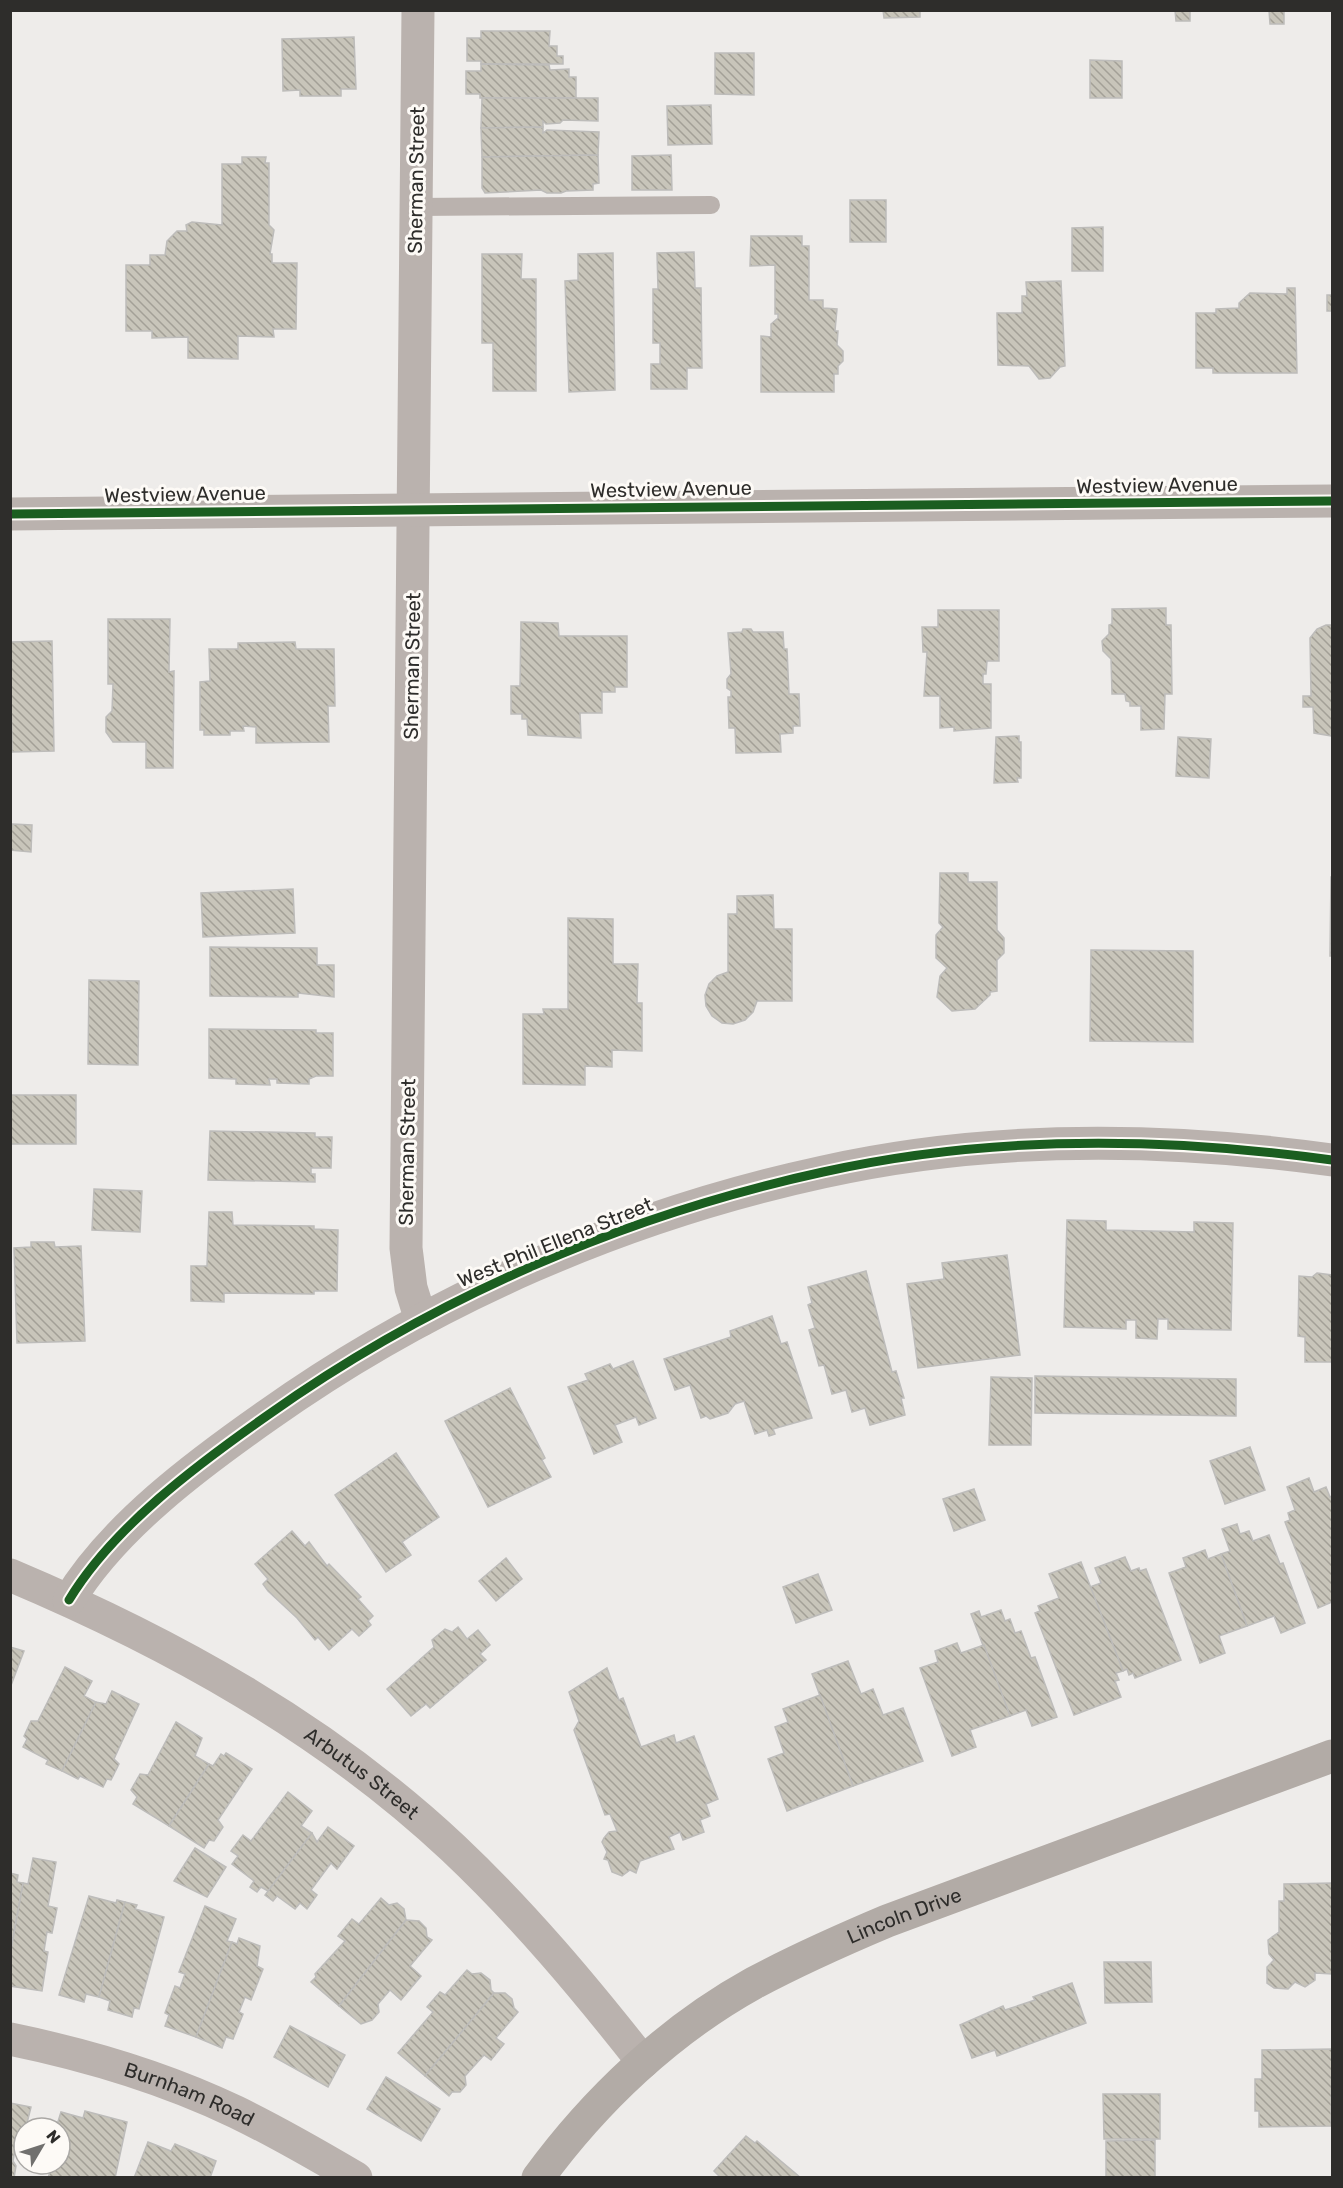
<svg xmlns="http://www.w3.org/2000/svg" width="1343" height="2188" viewBox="0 0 1343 2188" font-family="Rubik,sans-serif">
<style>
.building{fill:url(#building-back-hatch);stroke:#bdbcba;stroke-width:1.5}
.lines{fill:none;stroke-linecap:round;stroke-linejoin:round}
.service{stroke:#bab2ae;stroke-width:18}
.minor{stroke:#bab2ae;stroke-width:33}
.primary{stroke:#b2aba6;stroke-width:33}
.cycleway-casing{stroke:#fdfaf6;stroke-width:13}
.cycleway{stroke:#1b5e20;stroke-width:9}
.labels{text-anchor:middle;stroke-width:6;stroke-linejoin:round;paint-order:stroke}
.street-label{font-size:20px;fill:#2e2d2b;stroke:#fdfaf6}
</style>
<defs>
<pattern id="building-back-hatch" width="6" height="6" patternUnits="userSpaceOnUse" patternTransform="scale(1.5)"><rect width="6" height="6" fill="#c8c5ba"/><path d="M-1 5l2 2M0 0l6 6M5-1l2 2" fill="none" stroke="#a3a097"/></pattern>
</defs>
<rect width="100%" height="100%" fill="#eeecea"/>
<!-- building -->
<g class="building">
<polygon points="883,10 920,10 920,17 884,18"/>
<polygon points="1175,10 1190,10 1190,21 1176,21"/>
<polygon points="1269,10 1304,10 1304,11 1284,11 1284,24 1270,24"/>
<polygon points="481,31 550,31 549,46 557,46 557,56 563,56 563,64 481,64 481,61 467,61 467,38 481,38"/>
<polygon points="354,37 356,89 341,89 341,96 300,96 300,90 283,91 282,39"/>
<polygon points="715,53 754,53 754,95 715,94"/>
<polygon points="1090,60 1122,61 1122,98 1090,98"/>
<polygon points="481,64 549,65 550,70 569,69 569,77 576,77 576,98 480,98 480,94 466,94 466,71 481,71"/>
<polygon points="482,98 598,98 598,121 563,120 560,123 546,124 543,121 543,127 481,128"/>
<polygon points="711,105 712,144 668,145 667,106"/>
<polygon points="543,127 543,133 547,130 599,132 598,155 482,157 481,128"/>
<polygon points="598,155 599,183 593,184 593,190 566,191 561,193 547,193 541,190 485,193 482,188 482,157"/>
<polygon points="671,155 672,190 632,190 632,156"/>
<polygon points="242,157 266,157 265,163 269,163 269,225 274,230 270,254 272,254 272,263 297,263 296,329 273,329 274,337 238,336 238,359 188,358 188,337 152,338 152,331 126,331 126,265 150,265 150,255 165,255 167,241 177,231 187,231 186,225 192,222 222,225 222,164 242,164"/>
<rect x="850" y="200" width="36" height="42"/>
<polygon points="1103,227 1103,271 1072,271 1072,228"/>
<polygon points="751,236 802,236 802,246 809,246 809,300 823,300 823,308 837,309 835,331 838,331 837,345 843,351 843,361 838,366 838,374 834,374 834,392 761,392 761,336 771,337 771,324 778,318 778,314 775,314 775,265 750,266"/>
<polygon points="694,252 695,288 701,288 702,368 687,368 687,389 651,389 651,364 660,364 660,343 653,343 653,289 658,289 657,253"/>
<polygon points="613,253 615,390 569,392 565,281 578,280 578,254"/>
<polygon points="482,254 522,254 521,279 536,279 536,391 493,391 493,343 482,343"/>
<polygon points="1061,281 1065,366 1060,367 1050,378 1039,379 1029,366 998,365 997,313 1022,313 1022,296 1027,296 1026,282"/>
<polygon points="1287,288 1295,288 1297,373 1213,373 1213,368 1196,368 1196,313 1216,313 1216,309 1239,308 1239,303 1250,293 1287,294"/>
<rect x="1327" y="295" width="5" height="16"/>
<polygon points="1166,608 1166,625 1171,625 1172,694 1165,694 1164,729 1141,730 1141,706 1130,706 1130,702 1126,701 1125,694 1112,694 1111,659 1103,651 1102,641 1109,634 1109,625 1112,624 1112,609"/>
<polygon points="938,610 999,610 999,661 987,661 986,674 983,674 983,684 991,684 991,728 954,731 954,727 940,728 940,696 924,696 927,652 923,652 922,627 938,627"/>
<polygon points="108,619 170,619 169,672 174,671 173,768 146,768 146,742 113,742 106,732 106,717 112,711 113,684 108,684"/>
<polygon points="521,622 558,623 559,636 627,636 627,687 615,687 615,692 602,692 602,713 580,713 581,738 528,735 527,719 522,719 522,714 511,714 511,686 520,686"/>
<polygon points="1326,625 1332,625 1332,736 1314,733 1313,707 1303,707 1303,696 1311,696 1310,638 1317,629"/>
<polygon points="743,629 751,629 753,632 783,632 784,649 787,649 789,694 799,694 800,726 793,726 793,733 780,734 781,752 736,753 735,728 729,728 728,697 731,697 731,691 727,688 727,679 731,674 728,633 742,632"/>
<polygon points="52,641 54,751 12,752 10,642"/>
<polygon points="295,642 296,649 334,649 335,706 328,706 329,742 256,743 256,727 243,726 244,731 230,731 230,735 204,735 204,730 200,730 200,682 210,681 209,649 238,649 238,643"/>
<polygon points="1019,736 1019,742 1021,742 1021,778 1017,778 1018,782 994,783 996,737"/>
<polygon points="1178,737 1211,739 1209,778 1176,776"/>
<polygon points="12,824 32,825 31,852 10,850"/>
<polygon points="940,873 968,873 968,882 997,882 997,930 1004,938 1004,953 997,960 997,991 990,992 990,995 975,1009 952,1011 937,997 940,976 947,968 936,958 936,935 943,927 939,923"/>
<polygon points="1331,877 1332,877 1332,956 1330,956"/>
<polygon points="293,889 295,933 203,937 201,893"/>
<polygon points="773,895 774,929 792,929 792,1001 757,1001 753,1012 745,1020 733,1024 722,1023 712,1016 706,1006 705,995 709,984 717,976 728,972 728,914 737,914 737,896"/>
<polygon points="568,918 613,919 613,964 638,964 637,1003 642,1003 642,1051 612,1050 612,1067 585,1066 585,1085 523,1084 523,1014 544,1014 543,1009 568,1009"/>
<polygon points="210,947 317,948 317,965 334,965 334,997 298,993 298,997 210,996"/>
<polygon points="1091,950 1193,951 1193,1042 1090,1041"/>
<polygon points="89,980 139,981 138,1065 88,1064"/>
<polygon points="209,1029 316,1030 316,1033 333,1033 333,1076 316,1076 309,1079 309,1084 277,1083 277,1079 269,1079 270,1085 236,1084 236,1079 209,1078"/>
<rect x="10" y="1095" width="66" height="49"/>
<polygon points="210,1131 315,1133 315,1137 332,1137 331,1168 311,1168 311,1174 315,1174 315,1182 208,1180"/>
<polygon points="94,1189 142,1191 140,1232 92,1230"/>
<polygon points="209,1212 232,1212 233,1225 314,1226 314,1229 338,1230 337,1291 314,1291 314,1294 224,1293 224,1302 191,1301 191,1266 207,1266"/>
<polygon points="1067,1220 1106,1221 1106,1230 1194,1232 1194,1222 1233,1223 1231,1330 1168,1329 1168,1319 1158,1319 1157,1339 1136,1338 1136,1320 1126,1320 1126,1329 1064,1327"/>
<polygon points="31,1242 54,1242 55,1247 81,1246 85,1341 17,1343 14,1248 31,1247"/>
<polygon points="1007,1255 1020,1355 918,1368 907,1284 944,1279 942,1263"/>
<polygon points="866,1271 892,1372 896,1371 904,1398 901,1398 905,1415 870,1425 865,1408 852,1412 846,1390 832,1394 824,1365 819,1366 809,1330 815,1328 808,1305 812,1303 808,1287"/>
<polygon points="1317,1273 1332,1275 1332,1362 1305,1362 1305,1337 1298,1336 1299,1276 1312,1277"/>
<polygon points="772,1316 781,1344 787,1342 812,1418 773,1429 775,1434 769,1436 767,1430 755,1434 744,1401 735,1404 728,1413 710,1419 706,1416 701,1418 690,1385 675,1390 664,1359 731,1337 730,1331"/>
<polygon points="633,1361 656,1418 639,1425 636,1417 615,1425 622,1442 594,1454 568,1387 588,1380 585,1374 610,1364 613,1369"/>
<polygon points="1035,1376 1236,1379 1236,1416 1035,1413"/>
<polygon points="991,1377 1032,1378 1031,1445 989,1445"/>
<polygon points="510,1388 545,1458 542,1460 551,1477 488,1507 445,1421"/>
<polygon points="1250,1447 1265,1490 1225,1504 1210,1461"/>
<polygon points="396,1453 439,1517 402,1542 411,1555 386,1572 335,1495"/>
<polygon points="1309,1478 1314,1492 1326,1487 1330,1497 1332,1496 1332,1602 1318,1608 1285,1522 1290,1520 1288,1513 1295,1510 1287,1487"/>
<polygon points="974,1489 985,1520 954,1531 943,1499"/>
<polygon points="1237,1524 1240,1534 1249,1531 1253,1541 1269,1535 1280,1564 1283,1563 1305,1623 1281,1633 1274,1616 1247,1626 1221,1554 1230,1551 1222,1529"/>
<polygon points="292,1531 305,1546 309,1542 327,1566 329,1564 361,1597 358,1599 373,1616 368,1621 371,1625 359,1636 352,1629 329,1650 318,1637 315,1640 297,1618 268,1591 263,1584 268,1579 255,1564"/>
<polygon points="1205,1550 1208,1559 1221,1554 1247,1626 1219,1636 1225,1653 1200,1663 1169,1573 1186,1567 1183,1558"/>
<polygon points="1125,1557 1131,1571 1139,1568 1140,1571 1146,1569 1181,1660 1135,1678 1133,1673 1129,1675 1127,1669 1123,1671 1090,1587 1101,1583 1095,1568"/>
<polygon points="506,1558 522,1579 496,1601 479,1581"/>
<polygon points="1081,1562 1123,1671 1116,1673 1119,1680 1115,1681 1121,1697 1074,1715 1035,1613 1040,1611 1038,1606 1059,1598 1049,1574"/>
<polygon points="818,1574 832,1610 796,1623 783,1587"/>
<polygon points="1001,1610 1005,1621 1010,1619 1015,1633 1021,1631 1031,1658 1035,1657 1057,1717 1032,1726 1026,1710 1010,1716 971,1614 979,1611 981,1617"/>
<polygon points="458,1627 467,1639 478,1630 490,1645 480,1654 486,1660 430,1708 426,1704 411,1716 387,1689 434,1647 432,1640 445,1629 452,1632"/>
<polygon points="957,1643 961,1653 984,1645 1010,1716 970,1730 976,1747 952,1756 920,1668 938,1662 935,1651"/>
<polygon points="10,1647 24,1651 10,1688"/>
<polygon points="848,1661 861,1694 873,1689 883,1715 903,1708 923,1761 853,1786 812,1674"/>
<polygon points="65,1667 92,1681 84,1696 96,1702 62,1771 46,1764 48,1760 23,1747 27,1739 24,1736 31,1721 38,1721"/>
<polygon points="607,1668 619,1700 623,1698 641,1747 674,1735 676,1743 694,1736 718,1799 706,1804 710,1816 700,1820 704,1832 683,1840 680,1832 669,1837 674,1849 640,1861 636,1873 630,1870 622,1876 612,1872 608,1860 604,1859 607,1852 602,1842 604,1838 609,1832 617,1831 610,1814 605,1815 574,1730 579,1721 569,1692"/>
<polygon points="112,1691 139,1704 114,1759 119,1764 111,1780 107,1779 103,1787 80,1776 78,1779 62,1771 96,1702 106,1704"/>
<polygon points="820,1695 853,1786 787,1811 768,1759 784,1753 775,1727 788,1722 783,1709"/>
<polygon points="176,1722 202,1738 195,1756 209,1764 169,1826 133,1804 137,1797 131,1790 140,1774 148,1775"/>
<polygon points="226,1753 252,1769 218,1820 223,1827 214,1841 209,1840 204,1848 169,1826 209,1764 213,1766 221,1754 224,1756"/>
<polygon points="288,1792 312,1811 301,1826 312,1833 268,1891 261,1887 257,1892 250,1887 254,1881 232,1864 238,1856 231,1851 243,1835 251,1841"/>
<polygon points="328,1827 354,1846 337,1869 331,1863 311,1890 317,1895 307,1909 300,1903 295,1909 277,1896 273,1901 265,1895 312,1833 317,1842"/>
<polygon points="195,1848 226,1867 207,1897 174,1881"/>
<polygon points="33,1858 56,1862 48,1906 57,1908 52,1933 47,1932 44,1951 48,1952 42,1991 10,1986 10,1954 23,1883 28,1884"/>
<polygon points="10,1873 18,1875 17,1882 23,1883 10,1954"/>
<polygon points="1332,1883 1332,1974 1315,1973 1315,1980 1305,1987 1295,1982 1288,1989 1274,1988 1267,1983 1267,1967 1274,1960 1269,1954 1268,1940 1279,1932 1279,1901 1284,1901 1284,1884"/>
<polygon points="89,1896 116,1903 117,1900 125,1902 99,1997 86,1994 84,2002 59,1995"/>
<polygon points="381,1898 389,1905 397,1903 404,1909 406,1920 339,2006 311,1982 316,1977 315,1974 345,1941 338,1936 352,1919 359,1924"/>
<polygon points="125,1902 137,1905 135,1909 164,1917 139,2009 134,2008 132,2017 108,2010 110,2001 99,1997"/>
<polygon points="205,1906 236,1919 227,1941 232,1942 196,2037 165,2026 169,2015 165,2013 175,1986 180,1988 185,1974 179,1972"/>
<polygon points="406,1920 419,1921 426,1928 427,1937 432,1940 410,1966 421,1976 401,2000 390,1990 378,2004 379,2012 372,2020 361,2024 339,2006"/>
<polygon points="239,1938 260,1946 257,1966 263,1969 251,2000 245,1997 239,2012 243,2014 233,2039 226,2037 222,2048 196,2037 232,1942 237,1944"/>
<polygon points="1104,1962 1151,1962 1152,2002 1105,2003"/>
<polygon points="467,1970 472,1974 481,1973 490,1980 491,1990 494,1993 425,2076 398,2053 433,2012 427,2007 440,1992 445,1995"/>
<polygon points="1072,1983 1086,2023 997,2056 995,2050 972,2058 960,2025 1003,2006 1005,2010 1035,2000 1033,1997"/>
<polygon points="494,1993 505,1993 512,1999 514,2008 518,2012 496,2038 504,2044 491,2060 484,2055 465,2076 466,2085 460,2092 452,2092 449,2096 425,2076"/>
<polygon points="290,2026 345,2055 328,2087 274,2057"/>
<polygon points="1332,2049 1331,2126 1259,2127 1259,2111 1255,2111 1255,2079 1262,2079 1262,2050"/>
<polygon points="386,2077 440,2109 421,2141 367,2109"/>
<polygon points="1103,2094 1160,2094 1160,2139 1104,2139"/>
<polygon points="10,2103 31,2107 24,2135 18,2133 13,2161 16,2166 14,2178 10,2178"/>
<polygon points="85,2111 127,2122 115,2178 48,2178 52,2165 46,2164 60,2164 60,2128 56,2128 61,2112 83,2118"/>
<polygon points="746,2136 755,2143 757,2141 801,2178 721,2178 714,2171"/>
<polygon points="1155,2140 1155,2178 1106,2178 1106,2141"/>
<polygon points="148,2142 171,2151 175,2144 216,2161 210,2178 134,2178"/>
</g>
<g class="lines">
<!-- service -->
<polyline class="service" points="416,207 711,205"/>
<!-- minor -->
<g class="minor">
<polyline points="418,10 406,1248 411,1288 421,1320"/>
<polyline points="10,514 1332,501"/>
<path id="s1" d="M10,1575C171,1643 325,1728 453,1848C523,1914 584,1987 643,2062"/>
<path d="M69,1600C113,1527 198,1464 268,1415C433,1298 625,1215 823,1172C989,1135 1165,1137 1332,1160"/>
<path id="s2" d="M10,2039C88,2055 165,2078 236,2112C277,2132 317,2155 356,2178"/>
</g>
<!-- primary -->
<path class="primary" id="s3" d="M538,2178C595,2100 669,2030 754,1983C797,1960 842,1940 887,1921L1332,1756"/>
<defs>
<g id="cycleway">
<polyline points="10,514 1332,501"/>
<path d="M69,1600C113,1527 198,1464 268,1415C433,1298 625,1215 823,1172C989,1135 1165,1137 1332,1160"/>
</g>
</defs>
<!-- cycleway casing -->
<use href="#cycleway" class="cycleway-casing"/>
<!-- cycleway -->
<use href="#cycleway" class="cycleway"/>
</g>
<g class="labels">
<!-- street labels -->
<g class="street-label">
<text transform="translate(416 180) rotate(-89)" y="7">Sherman Street</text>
<text transform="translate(1157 485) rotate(-1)" y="7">Westview Avenue</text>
<text transform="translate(671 489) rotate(-1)" y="7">Westview Avenue</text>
<text transform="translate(185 494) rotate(-1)" y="7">Westview Avenue</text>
<text transform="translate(412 666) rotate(-89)" y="7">Sherman Street</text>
<text transform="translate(407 1152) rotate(-89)" y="7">Sherman Street</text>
<text transform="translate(555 1242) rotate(-22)" y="7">West Phil Ellena Street</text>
<text dy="7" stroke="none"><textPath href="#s1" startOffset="405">Arbutus Street</textPath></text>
<text dy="7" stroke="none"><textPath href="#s3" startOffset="458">Lincoln Drive</textPath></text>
<text dy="7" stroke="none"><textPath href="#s2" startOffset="188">Burnham Road</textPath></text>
</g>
</g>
<!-- border -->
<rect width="1343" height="2188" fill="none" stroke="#2e2d2b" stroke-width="24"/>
<!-- north arrow -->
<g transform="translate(42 2146) rotate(51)"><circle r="28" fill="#fdfaf6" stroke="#aaa8a5" stroke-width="1.5"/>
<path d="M0-4.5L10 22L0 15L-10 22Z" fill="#71706e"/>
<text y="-9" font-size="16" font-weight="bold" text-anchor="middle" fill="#2e2d2b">N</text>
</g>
</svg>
